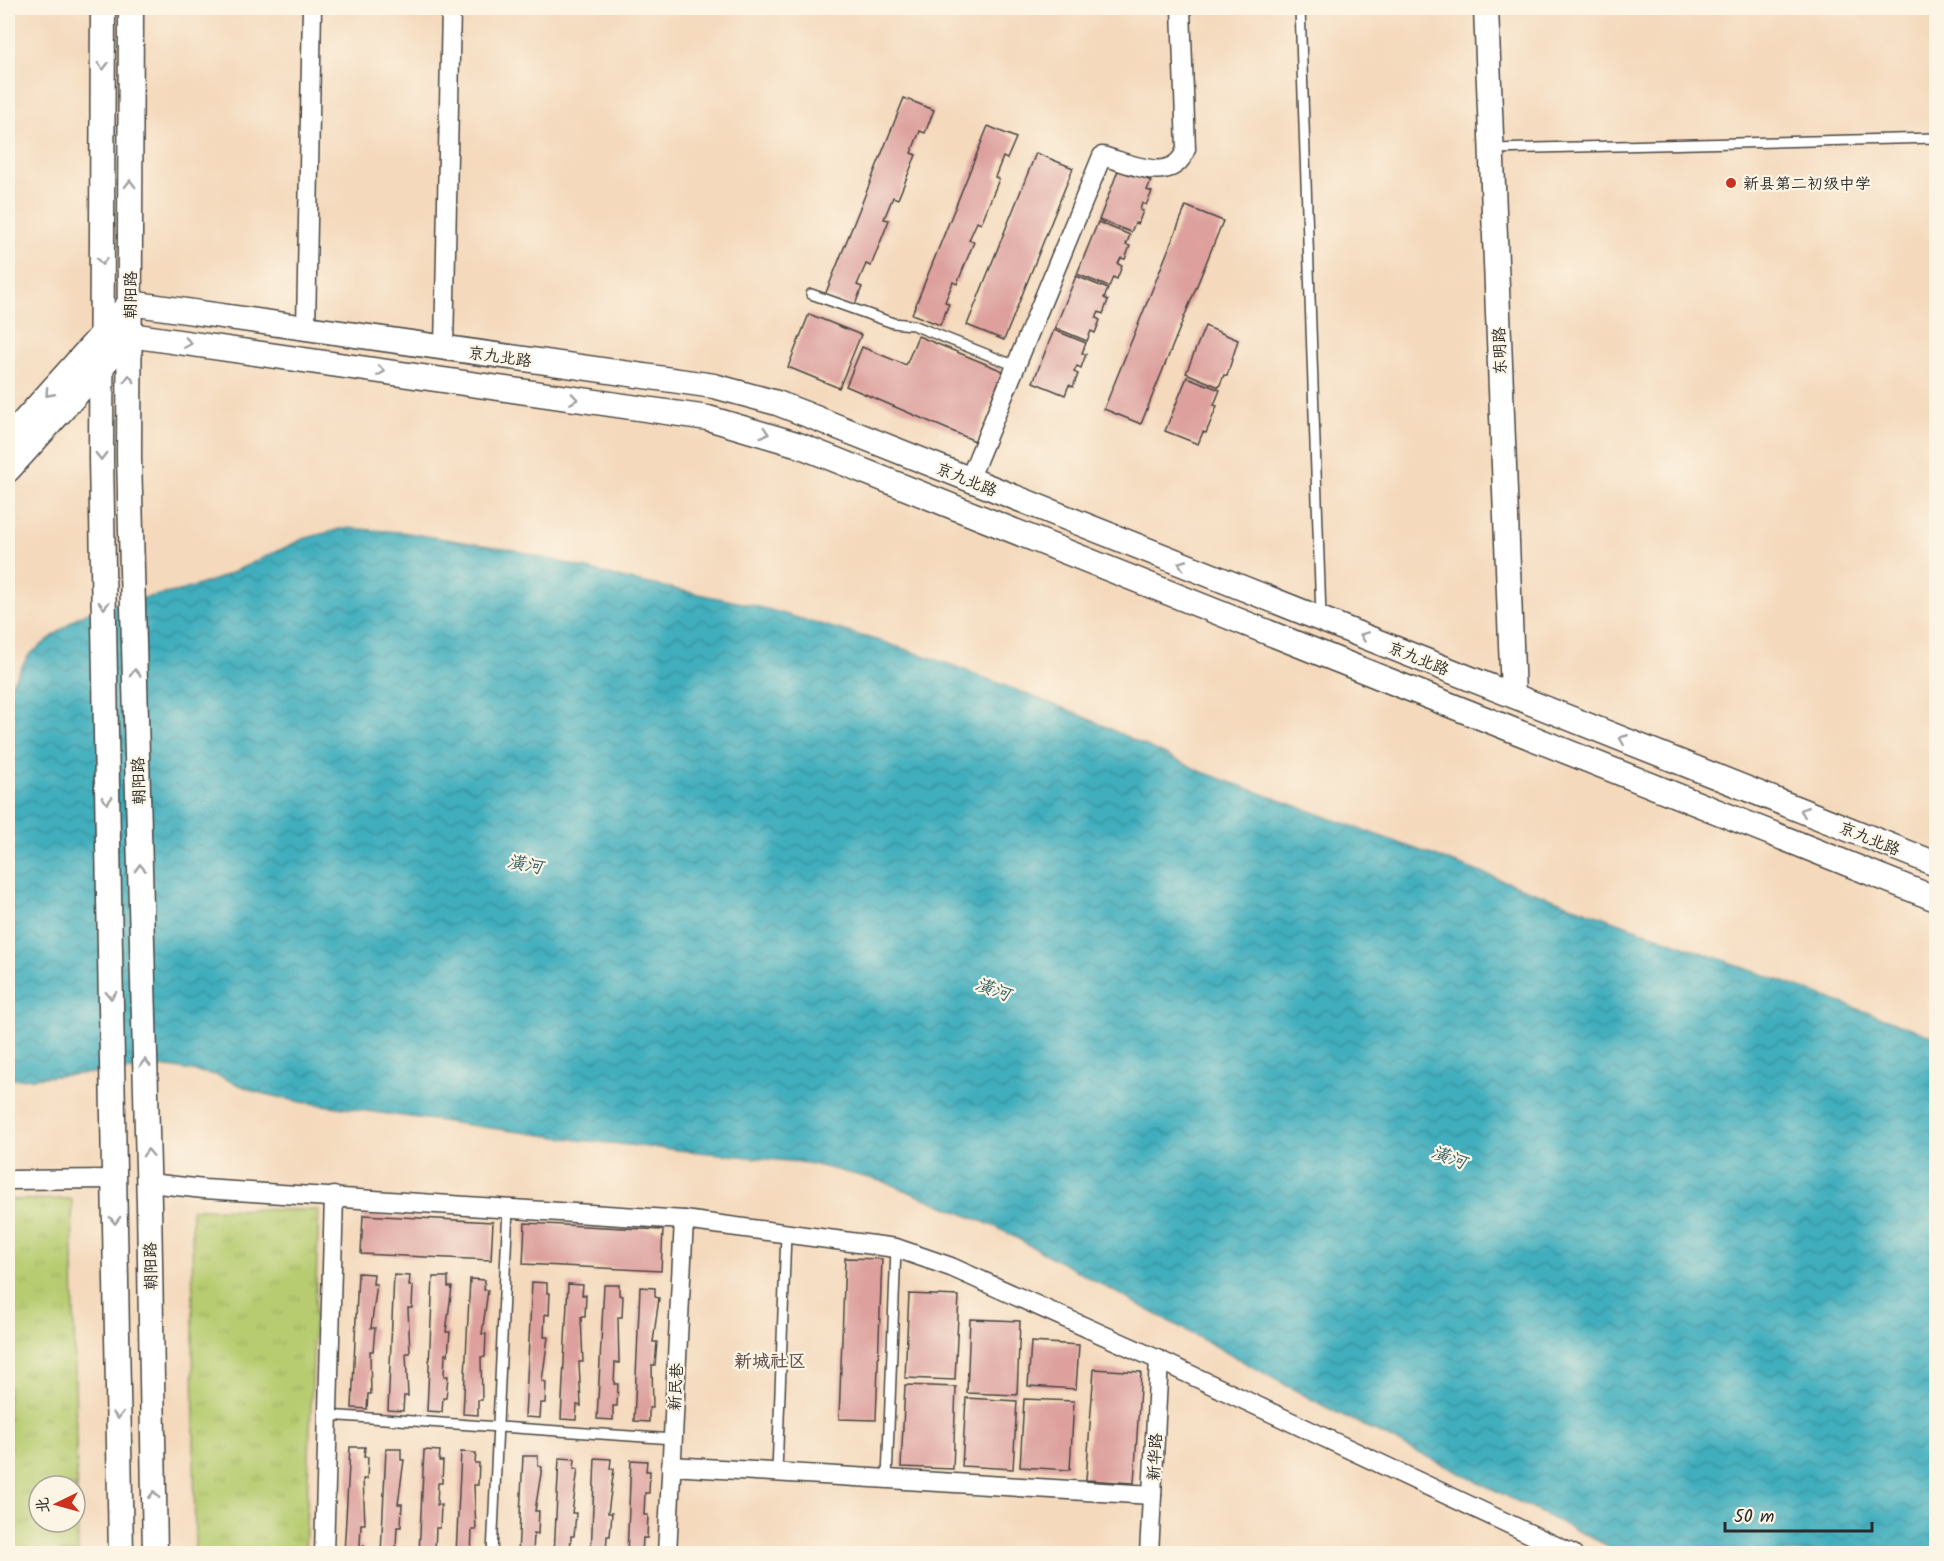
<svg xmlns="http://www.w3.org/2000/svg" width="1944" height="1561" viewBox="0 0 1944 1561" font-family="Kalam,'LXGW WenKai TC',sans-serif">
<style>
.park{fill:url(#park-tufts);stroke:#717c4e;stroke-width:1.5;fill-rule:evenodd}
.water{fill:url(#water-waves);stroke:#366c74;stroke-width:1.5}
.building{fill:#dda09d}
.lines{fill:none;stroke-linecap:round;stroke-linejoin:round}
.service-casing{stroke:#494541;stroke-width:12}
.minor-casing{stroke:#494541;stroke-width:21}
.secondary-casing{stroke:#494541;stroke-width:27}
.service{stroke:#fff;stroke-width:9}
.minor{stroke:#fff;stroke-width:18}
.secondary{stroke:#fff;stroke-width:24}
.oneway{stroke:#a0a0a0}
.poi-dot{fill:#c8321e;stroke:#fcf5e5;stroke-width:2}
.labels{text-anchor:middle;stroke-width:4.5;stroke-linejoin:round;paint-order:stroke}
.poi-label{font-size:16px;fill:#2b2b2b;stroke:#fcf5e5;text-anchor:start}
.street-label{font-size:16px;fill:#2b2b2b;stroke:#fcf5e5}
.water-label{font-size:18px;font-style:italic;fill:#335f65;stroke:#fcf5e5}
.neighbourhood-label{font-size:18px;font-weight:bold;fill:#695453;stroke:#fcf5e5}
</style>
<defs>
<pattern id="park-tufts" width="24" height="20" patternUnits="userSpaceOnUse" patternTransform="scale(1.5)"><rect width="24" height="20" fill="#b7cc71"/><path d="M3 7l-1-3M5 7V3M7 7l1-3M15 17l-1-3M17 17v-4M19 17l1-3" fill="none" stroke="#9eaf62"/></pattern>
<pattern id="water-waves" width="16" height="10" patternUnits="userSpaceOnUse" patternTransform="scale(1.5)"><rect width="16" height="10" fill="#40aebd"/><path d="M0 5q4-4 8 0t8 0" fill="none" stroke="#368e9a"/></pattern>
</defs>
<rect width="100%" height="100%" fill="#fcf5e5"/>
<filter id="ink" filterUnits="userSpaceOnUse"><feTurbulence type="fractalNoise" baseFrequency=".0167" numOctaves="2"/><feDisplacementMap in="SourceGraphic" scale="12" xChannelSelector="R" yChannelSelector="G"/><feConvolveMatrix kernelMatrix="1 2 1 2 8 2 1 2 1" color-interpolation-filters="sRGB"/></filter>
<filter id="wash" filterUnits="userSpaceOnUse"><feTurbulence type="fractalNoise" baseFrequency=".008" numOctaves="4" result="noise"/><feDisplacementMap in="SourceGraphic" scale="24" xChannelSelector="R" yChannelSelector="G"/><feGaussianBlur stdDeviation="1.35" result="paint"/><feColorMatrix in="noise" values="0 0 0 0 0 0 0 0 0 0 0 0 0 0 0 0 0 1.4 0 .05"/><feComposite in="paint" operator="in"/></filter>
<g filter="url(#wash)">
<rect width="100%" height="100%" fill="#f4d9bc"/>
<!-- park -->
<g class="park">
<path d="M72,1199L78,1553H8V1200ZM39,1486H75V1522H39Z"/>
<polygon points="192,1209 319,1210 305,1553 195,1553"/>
</g>
<!-- water -->
<polygon class="water" points="343,528 401,532 514,550 626,579 756,606 883,642 946,663 1076,713 1202,772 1936,1037 1936,1553 1622,1553 1328,1408 996,1227 885,1182 808,1163 579,1140 301,1102 256,1092 216,1075 169,1067 8,1080 8,689 29,655 79,616 104,606 184,590 220,578 303,539"/>
<g id="blocks">
<!-- building -->
<g class="building">
<polygon points="904,98 934,110 925,133 920,131 911,153 916,155 898,199 893,197 884,219 889,220 871,266 866,264 857,285 862,287 854,307 825,295"/>
<polygon points="988,126 1016,138 1007,159 1003,157 995,177 999,179 981,224 977,222 969,240 974,242 957,284 953,282 945,302 949,304 940,325 912,314"/>
<polygon points="1036,153 1073,168 1004,340 967,325"/>
<polygon points="1119,168 1151,181 1147,190 1152,192 1146,205 1142,203 1140,210 1143,211 1138,224 1135,223 1131,232 1099,220"/>
<polygon points="1186,206 1223,221 1141,424 1104,409"/>
<polygon points="1098,222 1130,235 1126,245 1130,246 1125,259 1121,258 1118,264 1122,266 1117,279 1113,277 1109,287 1077,274"/>
<polygon points="1076,276 1108,289 1104,298 1108,300 1103,314 1099,312 1096,318 1100,320 1095,333 1091,331 1087,341 1055,328"/>
<polygon points="809,314 861,335 839,388 788,367"/>
<polygon points="1205,326 1238,340 1227,376 1224,375 1219,387 1186,373"/>
<polygon points="1054,330 1086,343 1082,353 1086,354 1081,368 1077,366 1074,372 1078,374 1073,387 1069,385 1065,395 1033,382"/>
<polygon points="918,336 1003,371 975,441 846,386 862,347 906,365"/>
<polygon points="1187,377 1220,390 1214,405 1217,406 1206,433 1203,432 1198,444 1165,431"/>
<polygon points="363,1215 493,1222 491,1260 361,1254"/>
<polygon points="525,1223 663,1230 661,1271 523,1264"/>
<polygon points="845,1258 882,1259 876,1420 839,1419"/>
<polygon points="358,1273 374,1274 373,1284 377,1284 371,1328 375,1328 373,1351 370,1351 371,1394 368,1394 367,1409 352,1408"/>
<polygon points="394,1275 410,1276 409,1286 413,1286 412,1308 408,1308 410,1353 406,1353 408,1396 404,1396 403,1411 388,1410"/>
<polygon points="433,1277 448,1277 448,1287 452,1287 446,1332 450,1332 448,1355 445,1354 444,1376 448,1376 446,1398 443,1398 442,1412 427,1411"/>
<polygon points="470,1279 485,1280 484,1290 488,1290 482,1334 486,1334 485,1357 481,1357 482,1400 478,1400 478,1415 463,1414"/>
<polygon points="532,1282 547,1283 547,1293 550,1293 549,1315 545,1314 544,1337 548,1337 542,1381 546,1382 545,1403 541,1403 540,1418 525,1417"/>
<polygon points="568,1284 583,1285 582,1295 586,1295 585,1317 581,1317 583,1362 579,1362 581,1406 577,1405 576,1420 561,1419"/>
<polygon points="604,1285 619,1285 619,1295 623,1296 622,1317 618,1317 619,1363 615,1362 614,1384 618,1384 617,1406 613,1406 613,1420 597,1419"/>
<polygon points="640,1287 655,1288 655,1297 659,1298 653,1342 657,1342 655,1365 652,1365 653,1408 649,1408 649,1422 634,1421"/>
<polygon points="909,1294 959,1296 955,1380 905,1378"/>
<polygon points="970,1319 1020,1321 1017,1395 967,1393"/>
<polygon points="1031,1342 1079,1345 1076,1389 1028,1386"/>
<polygon points="1094,1369 1141,1372 1134,1483 1086,1480"/>
<polygon points="905,1385 956,1387 953,1469 901,1467"/>
<polygon points="966,1398 1017,1401 1013,1469 962,1466"/>
<polygon points="1024,1399 1074,1401 1070,1470 1020,1467"/>
<polygon points="350,1447 365,1447 364,1457 368,1457 367,1479 363,1479 365,1524 361,1524 360,1546 364,1546 364,1554 344,1554"/>
<polygon points="386,1449 401,1449 401,1460 404,1460 398,1504 402,1504 401,1527 397,1527 396,1548 400,1548 400,1554 381,1554"/>
<polygon points="424,1450 440,1451 439,1461 443,1461 442,1483 438,1483 437,1505 441,1505 440,1528 436,1528 435,1550 439,1550 439,1554 419,1554"/>
<polygon points="461,1452 476,1453 475,1463 479,1463 478,1485 474,1485 476,1530 472,1530 471,1554 456,1554"/>
<polygon points="523,1456 538,1456 538,1466 542,1467 535,1511 539,1511 538,1534 534,1533 533,1554 518,1554"/>
<polygon points="559,1458 575,1459 574,1469 578,1469 572,1513 576,1513 574,1536 571,1536 570,1554 554,1554"/>
<polygon points="595,1458 611,1459 610,1469 614,1469 608,1513 612,1513 610,1536 607,1536 606,1554 591,1554"/>
<polygon points="631,1460 647,1461 646,1471 650,1471 649,1493 645,1493 644,1515 648,1515 647,1538 643,1538 642,1554 627,1554"/>
</g>
</g>
</g>
<g filter="url(#ink)">
<use href="#blocks" fill-opacity="0" stroke="#494541" stroke-width="1.5"/>
<g class="lines">
<defs>
<g id="service">
<polyline points="1300,8 1321,616"/>
<polyline points="1492,149 1936,138"/>
<polyline points="811,294 893,323 913,325 1016,366"/>
<polyline points="327,1415 673,1439"/>
<polyline points="777,1472 786,1234"/>
<polyline points="887,1479 896,1248"/>
<polyline points="492,1554 508,1208"/>
</g>
<g id="minor">
<polyline points="306,328 312,8"/>
<polyline points="444,348 451,8"/>
<path d="M969,480L1102,156C1130,163 1173,186 1186,149L1181,8"/>
<polyline points="8,1180 114,1179"/>
<polyline points="149,1183 204,1189 684,1220 896,1248 951,1267 1159,1360 1573,1554"/>
<polyline points="671,1466 1152,1495"/>
<polyline points="324,1554 334,1196"/>
<polyline points="667,1554 684,1220"/>
<polyline points="1149,1554 1159,1360"/>
</g>
<g id="secondary">
<polyline points="103,8 101,458 121,1554"/>
<polyline points="131,8 129,457 149,1205 155,1554"/>
<polyline points="1486,8 1513,695"/>
<polyline points="8,439 130,303 714,386 777,403 808,415 1936,864"/>
<polyline points="8,470 130,335 708,418 796,444 1936,899"/>
</g>
</defs>
<!-- service casing -->
<use href="#service" class="service-casing"/>
<!-- minor casing -->
<use href="#minor" class="minor-casing"/>
<!-- secondary casing -->
<use href="#secondary" class="secondary-casing"/>
<!-- service -->
<use href="#service" class="service"/>
<!-- minor -->
<use href="#minor" class="minor"/>
<!-- secondary -->
<use href="#secondary" class="secondary"/>
</g>
<!-- one-way arrows -->
<defs><path id="oneway-chevron" d="M-2-3.5L2.5 0L-2 3.5" fill="none" stroke-width="1.6" stroke-linecap="round" stroke-linejoin="round" transform="scale(1.5)"/></defs>
<g class="oneway">
<use href="#oneway-chevron" transform="translate(103 66) rotate(90)"/>
<use href="#oneway-chevron" transform="translate(130 184) rotate(-90)"/>
<use href="#oneway-chevron" transform="translate(102 261) rotate(90)"/>
<use href="#oneway-chevron" transform="translate(188 343) rotate(8)"/>
<use href="#oneway-chevron" transform="translate(381 371) rotate(8)"/>
<use href="#oneway-chevron" transform="translate(129 379) rotate(-90)"/>
<use href="#oneway-chevron" transform="translate(49 393) rotate(132)"/>
<use href="#oneway-chevron" transform="translate(574 399) rotate(8)"/>
<use href="#oneway-chevron" transform="translate(765 433) rotate(18)"/>
<use href="#oneway-chevron" transform="translate(101 456) rotate(90)"/>
<use href="#oneway-chevron" transform="translate(1182 564) rotate(-158)"/>
<use href="#oneway-chevron" transform="translate(104 605) rotate(89)"/>
<use href="#oneway-chevron" transform="translate(1364 636) rotate(-158)"/>
<use href="#oneway-chevron" transform="translate(135 673) rotate(-92)"/>
<use href="#oneway-chevron" transform="translate(1623 739) rotate(-158)"/>
<use href="#oneway-chevron" transform="translate(107 800) rotate(89)"/>
<use href="#oneway-chevron" transform="translate(1804 811) rotate(-158)"/>
<use href="#oneway-chevron" transform="translate(140 868) rotate(-92)"/>
<use href="#oneway-chevron" transform="translate(111 995) rotate(89)"/>
<use href="#oneway-chevron" transform="translate(145 1063) rotate(-92)"/>
<use href="#oneway-chevron" transform="translate(148 1153) rotate(-92)"/>
<use href="#oneway-chevron" transform="translate(115 1220) rotate(89)"/>
<use href="#oneway-chevron" transform="translate(118 1415) rotate(89)"/>
<use href="#oneway-chevron" transform="translate(154 1495) rotate(-91)"/>
</g>
</g>
<!-- markers -->
<circle class="poi-dot" cx="1731" cy="183" r="6"/>
<g class="labels">
<!-- poi labels -->
<g class="poi-label">
<text x="1743" y="189">新县第二初级中学</text>
</g>
<!-- street labels -->
<g class="street-label">
<text transform="translate(130 295) rotate(-90)" y="6">朝阳路</text>
<text transform="translate(1499 351) rotate(-92)" y="6">东明路</text>
<text transform="translate(500 356) rotate(8)" y="6">京九北路</text>
<text transform="translate(967 479) rotate(22)" y="6">京九北路</text>
<text transform="translate(1419 658) rotate(22)" y="6">京九北路</text>
<text transform="translate(138 781) rotate(-92)" y="6">朝阳路</text>
<text transform="translate(1870 838) rotate(22)" y="6">京九北路</text>
<text transform="translate(150 1266) rotate(-91)" y="6">朝阳路</text>
<text transform="translate(675 1387) rotate(-87)" y="6">新民巷</text>
<text transform="translate(1154 1457) rotate(-87)" y="6">新华路</text>
</g>
<!-- water labels -->
<g class="water-label">
<text transform="translate(525 864) rotate(11)" y="6">潢河</text>
<text transform="translate(993 989) rotate(20)" y="6">潢河</text>
<text transform="translate(1449 1157) rotate(20)" y="6">潢河</text>
</g>
<!-- neighbourhood labels -->
<g class="neighbourhood-label">
<text x="770" y="1367">新城社区</text>
</g>
</g>
<!-- margin -->
<rect width="1944" height="1561" fill="none" stroke="#fcf5e5" stroke-width="30"/>
<!-- north arrow -->
<g transform="translate(57 1504) rotate(265)"><circle r="28" fill="#fcf5e5" stroke="#a8a49b" stroke-width="1.5"/>
<path d="M0-4.5L10 22L0 15L-10 22Z" fill="#c8321e"/>
<text y="-9" font-size="16" font-weight="bold" text-anchor="middle" fill="#2b2b2b">北</text>
</g>
<!-- scale -->
<path d="M1725 1522v9h147v-9" fill="none" stroke="#2b2b2b" stroke-width="3"/>
<text x="1734" y="1522" font-size="18" fill="#2b2b2b" stroke="#fcf5e5" stroke-width="4.5" paint-order="stroke">50 m</text>
</svg>
